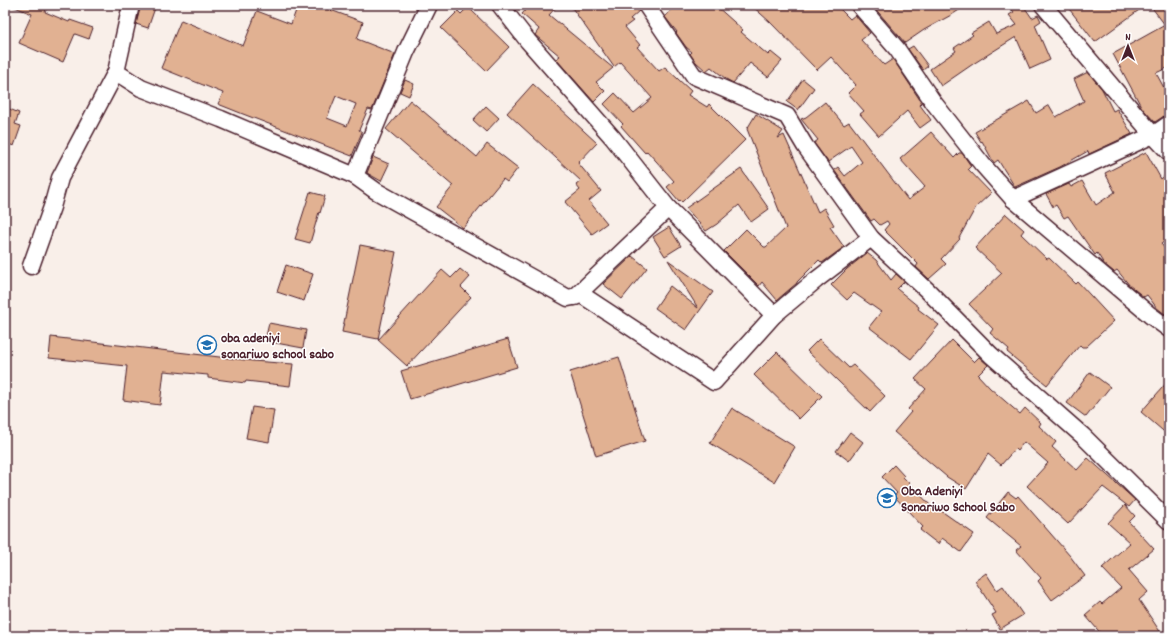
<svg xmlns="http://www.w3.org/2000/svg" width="1174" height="641" viewBox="0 0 1174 641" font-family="Dekko,sans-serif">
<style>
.building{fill:#e1b192;stroke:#4a1f2b;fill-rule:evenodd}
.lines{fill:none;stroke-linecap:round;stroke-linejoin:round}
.minor-casing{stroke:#4a1f2b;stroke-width:19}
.minor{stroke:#fff;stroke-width:16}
.labels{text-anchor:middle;stroke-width:3;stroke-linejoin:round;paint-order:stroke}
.poi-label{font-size:14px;font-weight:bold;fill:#4a1f2b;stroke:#fff;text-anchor:start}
</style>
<rect width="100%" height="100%" fill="#f9efe9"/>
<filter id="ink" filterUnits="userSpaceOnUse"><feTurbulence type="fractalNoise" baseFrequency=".025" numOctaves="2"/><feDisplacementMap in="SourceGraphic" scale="8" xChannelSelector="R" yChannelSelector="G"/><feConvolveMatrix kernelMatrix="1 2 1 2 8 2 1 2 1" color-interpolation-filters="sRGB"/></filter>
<g filter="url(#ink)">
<!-- building -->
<g class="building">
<polygon points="10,5 48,5 45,12 69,22 70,20 93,28 89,39 75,34 63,62 19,43 32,14"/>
<polygon points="141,5 156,5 148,28 136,24"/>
<path d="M298,5H317L363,22L357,39L395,54L372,110L368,109L359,130L362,132L352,156L243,114L218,104L223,93L161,68L181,20L243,46L257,11L291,24ZM336,96L356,104L347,126L327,118Z"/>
<polygon points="530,5 558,5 549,15 613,68 596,82 605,91 594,102 556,59 560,56 535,35 539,29 522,14"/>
<polygon points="570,5 637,5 639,11 630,19 633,21 625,27 640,45 637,47 659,71 665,67 691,91 688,95 707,107 709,104 745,140 682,202 680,200 679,201 667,187 674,181 647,151 645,153 621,126 623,124 604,104 615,93 634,113 652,98 620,62 614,67"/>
<polygon points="676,5 715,5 743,30 741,32 768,55 771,52 782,61 768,77 750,63 733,83 726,79 711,67 706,71 696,62 690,54 692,52 686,47 676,33 677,32 665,17"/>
<polygon points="751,5 836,5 850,19 855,15 870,33 861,40 884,65 893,59 922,103 920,105 931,120 920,128 907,111 879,136 860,114 864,111 848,93 856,85 831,57 817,70 770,22"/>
<polygon points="872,5 967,5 953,14 924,30 905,43"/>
<polygon points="1008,5 1023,5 1032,18 1038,15 1041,21 1035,25 1050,60 1030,69 1016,37 973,64 941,86 930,69 956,51 954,48 973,35 971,33 989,22 996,34 1017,25 1009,15 1014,12"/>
<polygon points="1066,5 1146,5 1095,42"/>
<polygon points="1150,5 1169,5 1169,67 1156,73 1169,97 1169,115 1164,116 1155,122 1142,108 1113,54 1165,25"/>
<polygon points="468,7 509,47 486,71 441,28 458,11 461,14"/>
<polygon points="913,46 928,66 923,70 908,49"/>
<polygon points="1088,72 1102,89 1113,111 1117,109 1132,134 1089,154 1088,151 1060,167 1015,187 998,160 994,163 982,141 981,142 975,132 1029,101 1036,113 1049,105 1056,117 1084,101 1074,79"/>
<polygon points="803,79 814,88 798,110 787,102"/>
<polygon points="405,80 414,84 409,96 400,92"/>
<polygon points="533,84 597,143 578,163 601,191 589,201 607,223 592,234 565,202 580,190 576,185 581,181 507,113"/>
<polygon points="410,100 477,157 487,144 518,168 507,182 503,179 463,228 436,207 453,186 386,129"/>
<polygon points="825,102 844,125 849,122 908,200 925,187 900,159 931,132 954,158 959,153 962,153 971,166 968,169 991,193 976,207 959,238 960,239 941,259 946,264 929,279 916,267 918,264 884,230 889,224 887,221 880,225 874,219 871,221 834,170 838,167 845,176 862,162 851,146 828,162 814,143 818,140 801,119 806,117"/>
<polygon points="486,106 499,118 486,132 473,120"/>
<polygon points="5,107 19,113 15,124 21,126 14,146 8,144 6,149 5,149"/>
<polygon points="756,114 783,131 778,138 784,135 818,212 824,208 834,225 830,227 844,247 822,263 819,260 797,282 797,283 777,300 762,282 759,286 724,251 746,229 764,247 766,247 786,228 747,129"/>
<polygon points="1146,152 1161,179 1169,172 1169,238 1161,244 1169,253 1169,317 1157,308 1147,295 1144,297 1130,286 1117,270 1114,272 1104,264 1097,253 1095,255 1068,216 1064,218 1056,205 1053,207 1046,194 1069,184 1071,187 1082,181 1096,205 1115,192 1105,173"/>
<polygon points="373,157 389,164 381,181 367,173"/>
<polygon points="741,169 769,209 751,222 739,205 717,224 706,231 686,208"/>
<polygon points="310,192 325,196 320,213 319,212 310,243 295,239"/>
<polygon points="1006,214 1024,230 1021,234 1047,259 1049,258 1076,284 1078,282 1114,321 1086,347 1082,347 1080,345 1047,385 1007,352 1009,349 990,333 993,329 969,304 1002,273 975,248"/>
<polygon points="669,227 681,246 665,256 653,237"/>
<polygon points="360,245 396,252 378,339 342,332"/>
<polygon points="867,253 876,260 891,280 896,274 903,280 904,282 897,289 919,307 918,309 939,325 911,359 869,327 881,312 854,293 847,300 831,285 847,269"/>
<polygon points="632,256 647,268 622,299 603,284"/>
<polygon points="668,260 713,292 686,330 655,308 670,286 698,308"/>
<polygon points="286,265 313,274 304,301 277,292"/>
<polygon points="460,269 470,277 461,287 471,297 407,366 378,340 442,270 451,278"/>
<polygon points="269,323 306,330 303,348 265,341"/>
<polygon points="51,337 253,361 293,364 290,386 246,381 245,383 208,378 208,375 164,371 160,405 123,400 127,366 49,358"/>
<polygon points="508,339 517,367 410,399 401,371"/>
<polygon points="819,339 849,368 853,365 885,396 870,412 807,351"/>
<polygon points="952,340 974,362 979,357 988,365 978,375 990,388 1020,414 1025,408 1041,423 1039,426 1056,442 1052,447 1077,470 1088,458 1135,500 1129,507 1103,487 1068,524 1027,486 1048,463 1024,442 1017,451 1015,449 1001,465 988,454 966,489 947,477 894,432 911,412 908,409 926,389 915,379"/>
<polygon points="777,352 822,396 799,419 754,375"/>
<polygon points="619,357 645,441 596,456 570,372"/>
<polygon points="1090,372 1110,387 1086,417 1067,403"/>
<polygon points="1169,380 1169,436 1141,412"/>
<polygon points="252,407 274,410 269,442 246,438"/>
<polygon points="732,408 795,447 774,482 710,443"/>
<polygon points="850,432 863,442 849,461 836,451"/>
<polygon points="894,465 904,476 903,477 935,510 937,508 974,534 961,552 942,538 938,544 920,530 923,527 894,496 897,493 882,477"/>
<polygon points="1008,492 1016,498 1018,496 1070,556 1085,576 1052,600 1038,581 1041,578 1016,550 1021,546 987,518"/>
<polygon points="1125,505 1135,516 1129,522 1154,549 1129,570 1148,592 1139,600 1163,636 1103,636 1085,615 1100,602 1102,604 1121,588 1102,568 1130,543 1108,523"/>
<polygon points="986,573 997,590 1003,586 1023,615 1000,629 992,615 996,613 975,581"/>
</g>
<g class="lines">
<defs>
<g id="minor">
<polyline points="131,5 116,72 141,88 221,119 355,176 376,191 568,298 582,295 714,382 774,315 816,280 871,238"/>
<polyline points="500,5 528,41 613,138 668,208 575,297"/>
<polyline points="646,5 694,76 787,116 805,146 871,238 928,291 991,355 1083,436 1169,521"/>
<polyline points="859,5 897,49 934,103 982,164 1013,199 1150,315 1169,329"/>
<polyline points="1043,5 1153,135 1169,152"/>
<polyline points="355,176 406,52 429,5"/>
<polyline points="1013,199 1153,135 1169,124"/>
<polyline points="668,208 774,315"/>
<polyline points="31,266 52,207 60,178 116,72"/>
</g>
</defs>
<!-- minor casing -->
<use href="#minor" class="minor-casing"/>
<!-- minor -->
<use href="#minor" class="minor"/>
</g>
</g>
<!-- icons -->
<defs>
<symbol id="school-ring" viewBox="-11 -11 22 22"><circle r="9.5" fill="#fff" stroke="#1f6fb2" stroke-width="1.5"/><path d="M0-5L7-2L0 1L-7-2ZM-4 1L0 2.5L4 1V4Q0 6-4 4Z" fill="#1f6fb2"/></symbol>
</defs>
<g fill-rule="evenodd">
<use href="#school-ring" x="196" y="334" width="22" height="22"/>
<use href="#school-ring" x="876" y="487" width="22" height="22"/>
</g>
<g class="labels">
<!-- poi labels -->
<g class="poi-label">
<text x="221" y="342">oba adeniyi<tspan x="221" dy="16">sonariwo school sabo</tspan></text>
<text x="901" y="495">Oba Adeniyi<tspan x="901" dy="16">Sonariwo School Sabo</tspan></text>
</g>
</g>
<!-- margin -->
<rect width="1174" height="641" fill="none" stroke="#fff" stroke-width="20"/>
<rect x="10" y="10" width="1154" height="621" fill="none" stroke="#4a1f2b" stroke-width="1.5" filter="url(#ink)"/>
<!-- north arrow -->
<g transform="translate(1128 46)" stroke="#ffffff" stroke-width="3" paint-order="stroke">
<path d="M0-3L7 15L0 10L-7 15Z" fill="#4a1f2b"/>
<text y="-6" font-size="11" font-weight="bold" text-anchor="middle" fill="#4a1f2b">N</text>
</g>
</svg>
